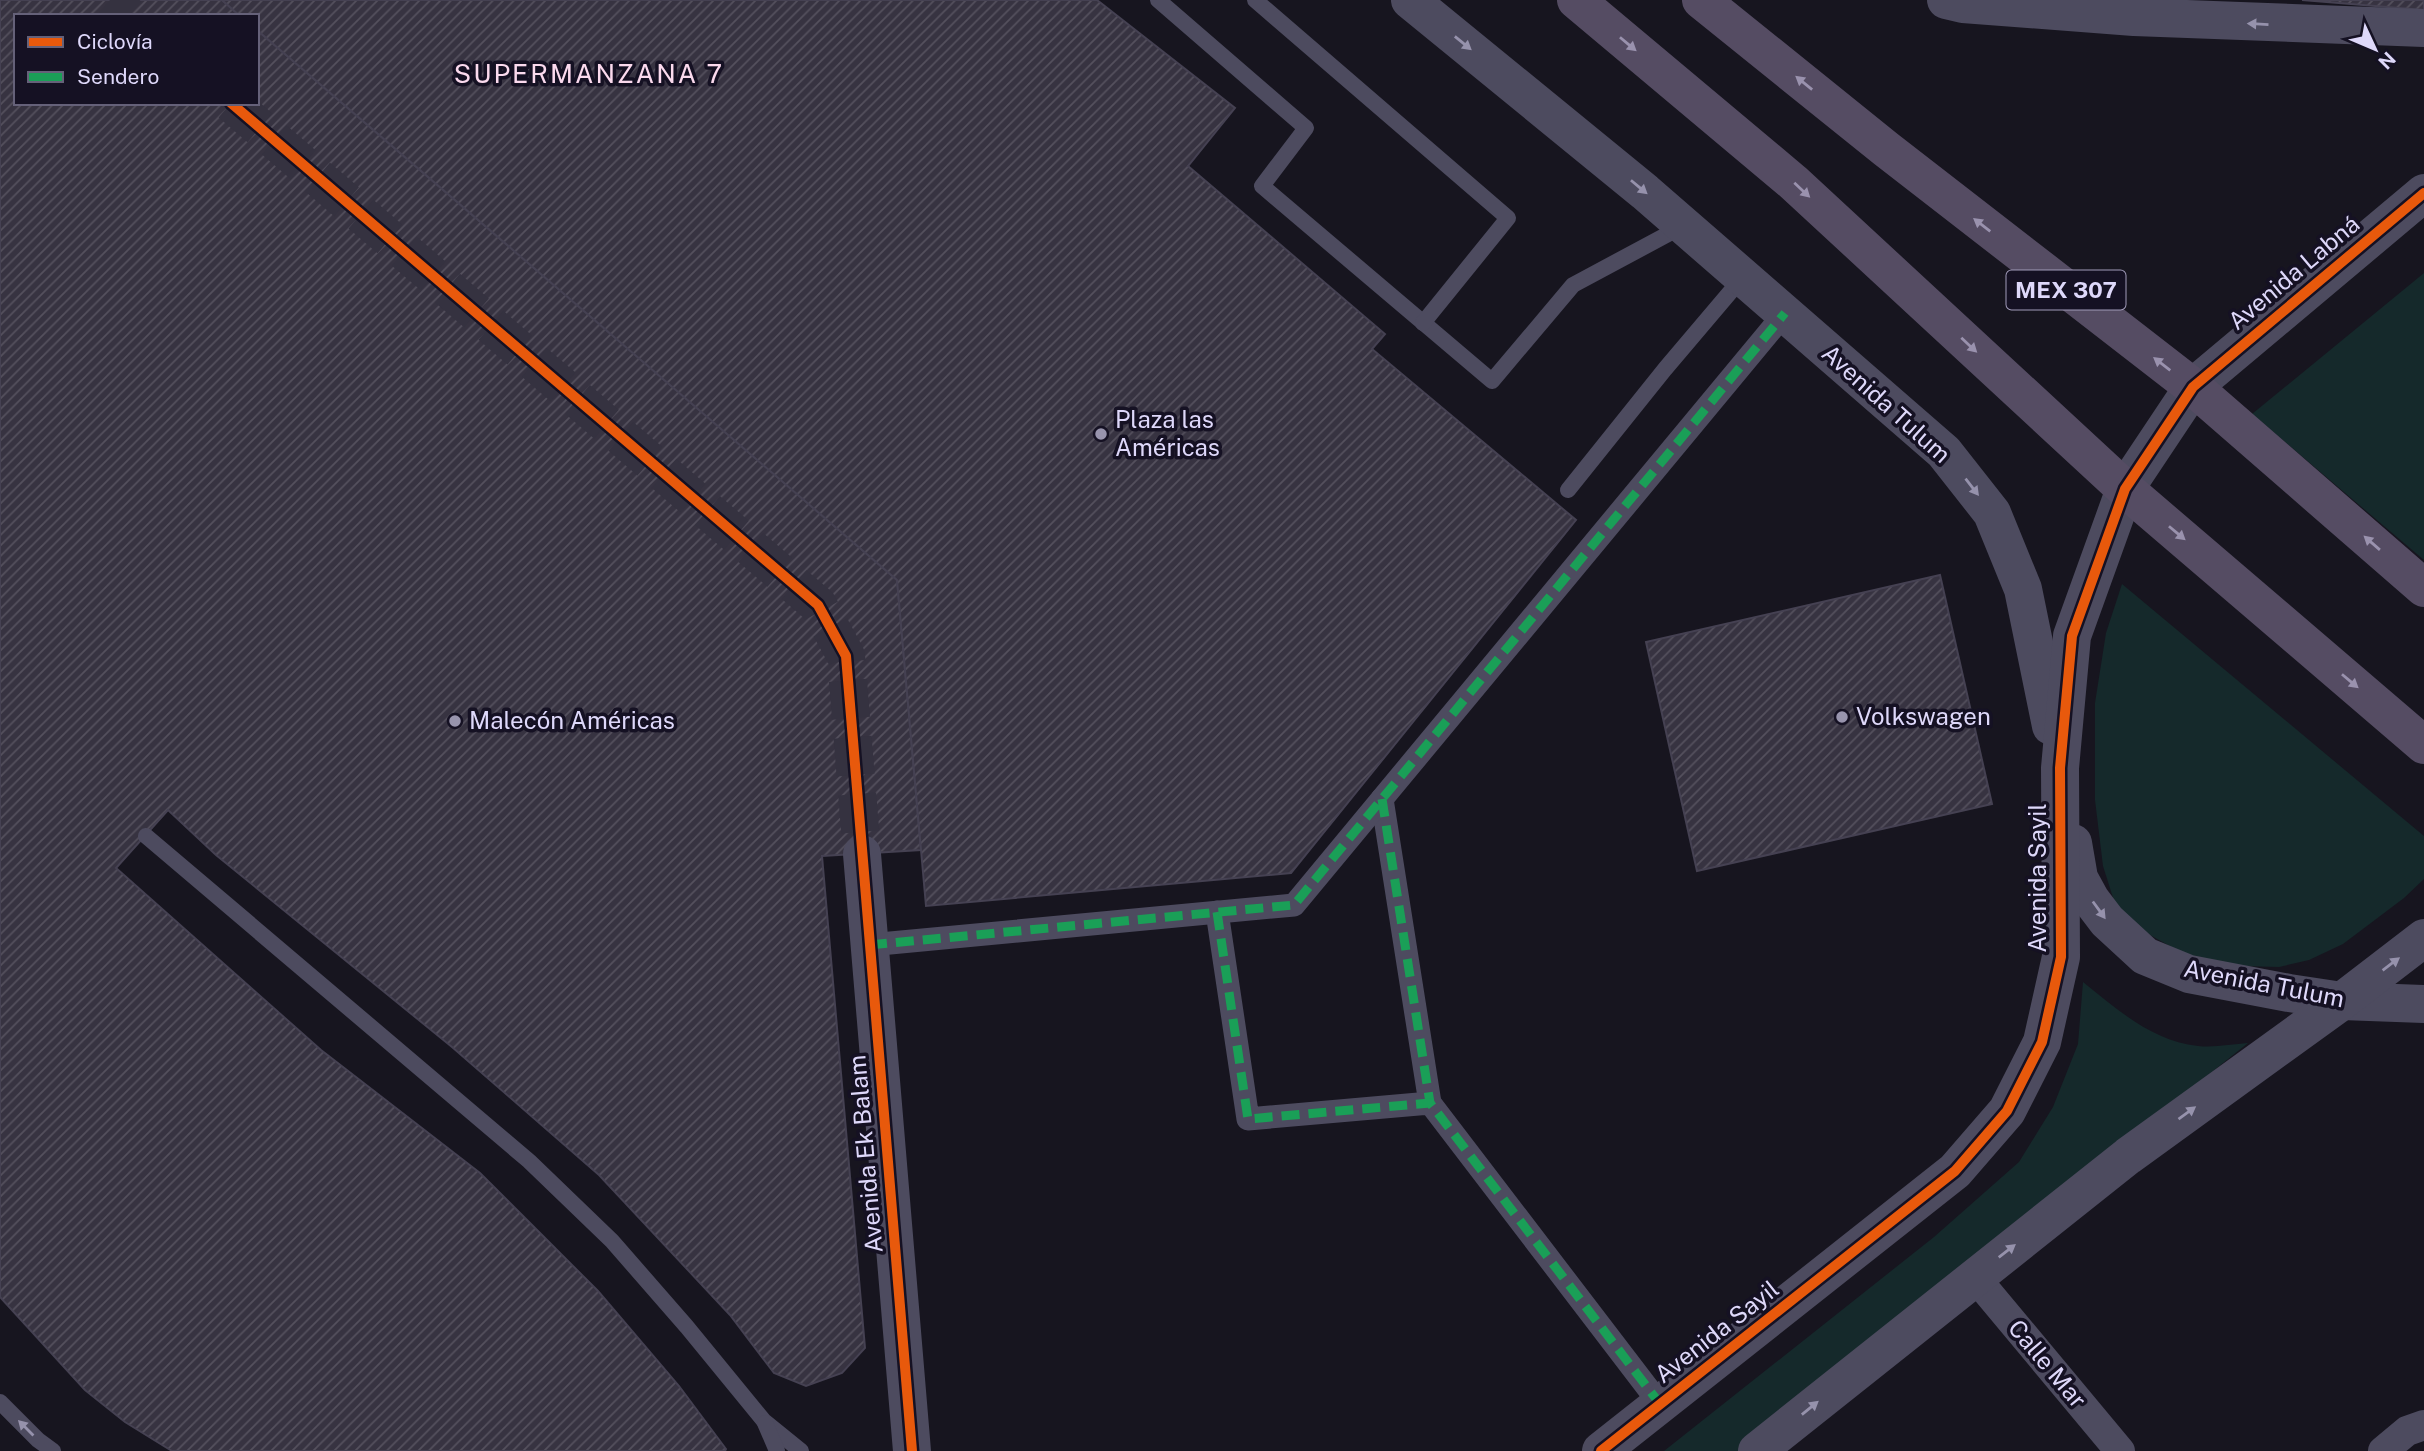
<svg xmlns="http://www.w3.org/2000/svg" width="2424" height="1451" viewBox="0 0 2424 1451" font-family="'Public Sans',sans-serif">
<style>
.grass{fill:#15292b}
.building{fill:url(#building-hatch);stroke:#454152;stroke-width:2}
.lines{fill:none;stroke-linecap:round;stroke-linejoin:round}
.tertiary-tunnel{stroke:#353240;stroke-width:38;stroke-dasharray:38 19;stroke-linecap:butt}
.service{stroke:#4d4b5f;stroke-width:16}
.pedestrian{stroke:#4d4b5f;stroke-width:23}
.minor{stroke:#4d4b5f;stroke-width:30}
.tertiary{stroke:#4d4b5f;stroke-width:38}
.primary{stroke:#554c63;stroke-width:38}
.quiet{stroke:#1a9f57;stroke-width:9;stroke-dasharray:18 9;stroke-linecap:butt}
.cycleway-casing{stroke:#151123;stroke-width:15}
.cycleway{stroke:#e8590c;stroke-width:10}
.oneway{fill:#9692ac}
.oneway2{fill:#9a92ae}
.poi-dot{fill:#9894ad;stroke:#151123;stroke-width:2.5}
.labels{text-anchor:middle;stroke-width:7;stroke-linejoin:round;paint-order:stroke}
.shield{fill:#151123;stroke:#a29cba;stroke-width:2}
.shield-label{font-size:23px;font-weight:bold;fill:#ded8fa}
.street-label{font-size:24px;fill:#ded8fa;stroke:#151123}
.poi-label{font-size:24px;fill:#ded8fa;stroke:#151123;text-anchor:start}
.neighbourhood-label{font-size:26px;letter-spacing:2px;fill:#fbdaee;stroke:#151123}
</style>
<defs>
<pattern id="building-hatch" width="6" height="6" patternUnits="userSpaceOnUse" patternTransform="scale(1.75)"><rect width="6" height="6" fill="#373341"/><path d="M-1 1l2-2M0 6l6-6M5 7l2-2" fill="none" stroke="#54505d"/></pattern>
</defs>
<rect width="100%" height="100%" fill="#17151f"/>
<!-- grass -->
<g class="grass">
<polygon points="2424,273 2424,560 2252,414"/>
<polygon points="2122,584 2424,836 2424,879 2404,898 2343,944 2309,960 2279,967 2204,965 2141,930 2115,904 2103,866 2095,800 2095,703 2106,633"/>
<path d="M2083,982C2118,1010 2152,1041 2198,1046C2214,1048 2232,1044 2248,1043L1739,1451H1664L1934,1237L2019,1162L2053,1107L2078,1044Z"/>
</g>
<!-- building -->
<g class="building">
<polygon points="0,0 222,0 240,16 16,16 16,103 257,103 257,30 897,580 921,850 822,856 865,1348 842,1373 806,1386 774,1373 730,1315 599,1175 452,1047 216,855 168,810 116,868 321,1050 480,1173 598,1291 679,1386 726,1449 725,1451 172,1451 125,1422 85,1390 0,1297"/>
<polygon points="222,0 1097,0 1235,108 1188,166 1385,334 1372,349 1576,520 1291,873 926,906 897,580 257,30 257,16 240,16"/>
<polygon points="2302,0 2424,0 2424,10"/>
<polygon points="1940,575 1992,804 1697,871 1646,642"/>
</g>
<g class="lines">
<!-- tertiary-tunnel -->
<g class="tertiary-tunnel">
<polyline points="110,0 129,16"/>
<polyline points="231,103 818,605 846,656 862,854"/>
</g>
<!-- service -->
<g class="service">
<polyline points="1158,0 1306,128 1262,186 1492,381 1573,285 1683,226"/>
<polyline points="1255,0 1508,218 1423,323"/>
<polyline points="1568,490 1665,369 1743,277"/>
<polyline points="146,836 529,1161 612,1241 687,1327 764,1421 801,1451"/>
<polyline points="0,1402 38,1440 53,1451"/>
<polyline points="765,1423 777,1451"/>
</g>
<!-- pedestrian -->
<g class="pedestrian">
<polyline points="1382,799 1430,1103"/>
<polyline points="1217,912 1248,1119 1430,1103 1660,1404"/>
<polyline points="869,945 1294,905 1785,313"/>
</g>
<!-- minor -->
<g class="minor">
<polyline points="1974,1276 2120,1451"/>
<polyline points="2383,1451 2407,1431 2424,1425"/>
</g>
<!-- tertiary -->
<g class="tertiary">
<polyline points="1410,0 1645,192 1944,452 1992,513 2023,589 2051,726"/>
<polyline points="1946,0 1963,4 2134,17 2424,28"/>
<polyline points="2073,843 2079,878 2091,900 2107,921 2145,956 2189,974 2289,993 2342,1001 2424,1004"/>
<polyline points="862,854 912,1451"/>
<polyline points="1601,1451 1955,1171 2007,1111 2042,1042 2061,957 2060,768 2072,636 2125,489 2193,387 2424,193"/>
<polyline points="1757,1451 2128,1156 2342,1001 2424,938"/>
</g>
<!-- primary -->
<g class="primary">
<polyline points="1576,0 1793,182 2125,489 2424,745"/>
<polyline points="1701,0 1886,149 2193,387 2424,588"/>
</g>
<!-- quiet -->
<g class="quiet">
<polyline points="1382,799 1430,1103"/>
<polyline points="1217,912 1248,1119 1430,1103 1660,1404"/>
<polyline points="869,945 1294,905 1785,313"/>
</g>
<defs>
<g id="cycleway">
<polyline points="231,103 818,605 846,656 912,1451"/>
<polyline points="1601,1451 1955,1171 2007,1111 2042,1042 2061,957 2060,768 2072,636 2125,489 2193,387 2424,193"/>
</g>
</defs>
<!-- cycleway casing -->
<use href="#cycleway" class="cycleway-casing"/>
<!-- cycleway -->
<use href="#cycleway" class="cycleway"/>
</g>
<!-- one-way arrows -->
<defs><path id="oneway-solid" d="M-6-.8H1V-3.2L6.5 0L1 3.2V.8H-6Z" transform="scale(1.75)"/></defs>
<g class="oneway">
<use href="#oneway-solid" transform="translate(2258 24) rotate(-177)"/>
<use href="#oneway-solid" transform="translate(1463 43) rotate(39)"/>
<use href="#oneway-solid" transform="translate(1639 187) rotate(40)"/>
<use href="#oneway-solid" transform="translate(1972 487) rotate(52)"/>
<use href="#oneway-solid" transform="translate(2099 910) rotate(54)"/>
<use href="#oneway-solid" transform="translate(2391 964) rotate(-37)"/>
<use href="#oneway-solid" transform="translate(2187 1113) rotate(-36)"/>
<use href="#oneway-solid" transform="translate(2007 1251) rotate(-38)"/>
<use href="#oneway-solid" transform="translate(1810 1408) rotate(-39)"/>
<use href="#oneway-solid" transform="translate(26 1428) rotate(-135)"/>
</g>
<g class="oneway2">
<use href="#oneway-solid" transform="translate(1628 44) rotate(40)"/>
<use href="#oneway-solid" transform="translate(1804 83) rotate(-141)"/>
<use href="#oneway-solid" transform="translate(1802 190) rotate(43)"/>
<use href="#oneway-solid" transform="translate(1982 225) rotate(-142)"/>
<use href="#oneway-solid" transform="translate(1969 345) rotate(43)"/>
<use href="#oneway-solid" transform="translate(2162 364) rotate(-142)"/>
<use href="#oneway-solid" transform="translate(2177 533) rotate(40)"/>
<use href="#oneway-solid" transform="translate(2372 543) rotate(-139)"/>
<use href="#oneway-solid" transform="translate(2350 681) rotate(40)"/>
</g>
<!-- markers -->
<g class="poi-dot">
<circle cx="1101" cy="434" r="7"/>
<circle cx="1842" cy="717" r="7"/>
<circle cx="455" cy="721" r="7"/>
</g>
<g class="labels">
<!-- shield labels -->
<rect class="shield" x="2006.5" y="270.5" width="119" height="39" rx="5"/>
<g class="shield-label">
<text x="2066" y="298">MEX 307</text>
</g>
<!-- street labels -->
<g class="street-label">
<text transform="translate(2294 273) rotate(-40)" y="8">Avenida Labná</text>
<text transform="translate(1886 404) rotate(42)" y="8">Avenida Tulum</text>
<text transform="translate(2038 878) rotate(-90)" y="8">Avenida Sayil</text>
<text transform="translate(2264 984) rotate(11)" y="8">Avenida Tulum</text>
<text transform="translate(866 1154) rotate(-95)" y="8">Avenida Ek Balam</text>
<text transform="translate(1717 1332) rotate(-38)" y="8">Avenida Sayil</text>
<text transform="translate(2047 1364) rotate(50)" y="8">Calle Mar</text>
</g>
<!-- poi labels -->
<g class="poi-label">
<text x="1115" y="428">Plaza las<tspan x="1115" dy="28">Américas</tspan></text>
<text x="1856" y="725">Volkswagen</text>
<text x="469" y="729">Malecón Américas</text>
</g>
<!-- neighbourhood labels -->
<g class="neighbourhood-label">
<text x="589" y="83">SUPERMANZANA 7</text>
</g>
</g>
<!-- legend -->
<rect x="14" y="14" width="245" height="91" fill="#151123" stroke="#656179" stroke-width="2"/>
<rect x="28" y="37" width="35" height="10" fill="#e8590c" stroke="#656179" stroke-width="2"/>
<text x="77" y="49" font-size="21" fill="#ded8fa">Ciclovía</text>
<rect x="28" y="72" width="35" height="10" fill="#1a9f57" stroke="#656179" stroke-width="2"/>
<text x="77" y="84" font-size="21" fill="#ded8fa">Sendero</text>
<!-- north arrow -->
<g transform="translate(2375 49) rotate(134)" stroke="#151123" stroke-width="5" paint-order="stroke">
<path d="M0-5L12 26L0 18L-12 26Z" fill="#ded8fa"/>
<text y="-10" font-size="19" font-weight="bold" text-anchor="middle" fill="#ded8fa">N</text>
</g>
</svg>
